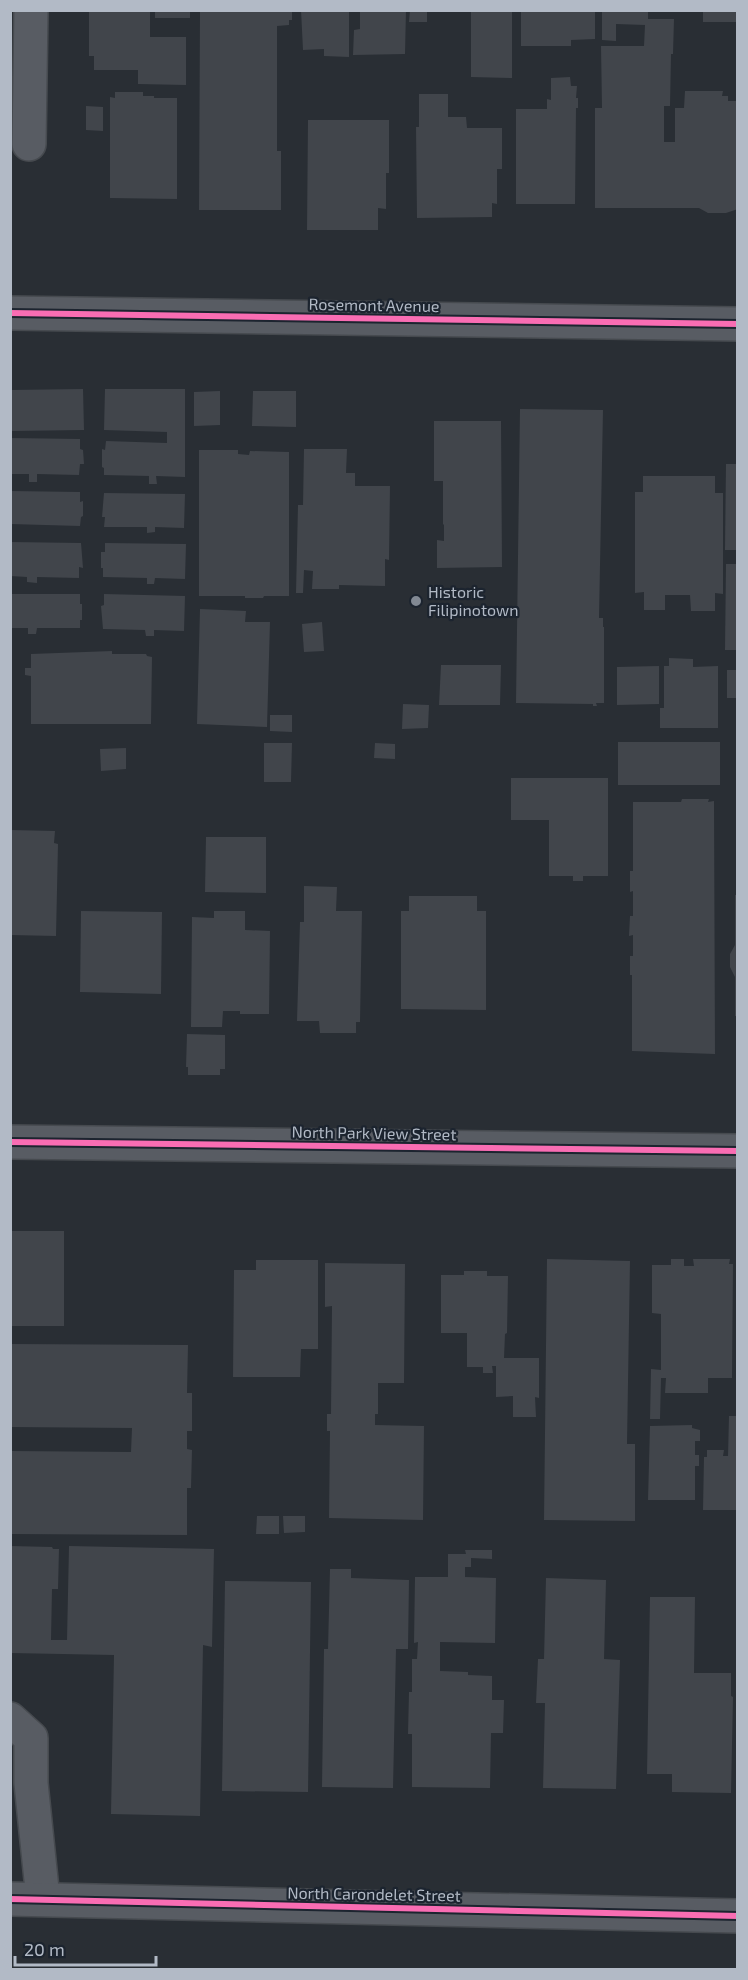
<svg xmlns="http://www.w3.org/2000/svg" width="748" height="1980" viewBox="0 0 748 1980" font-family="'Exo 2',sans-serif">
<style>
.building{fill:#41454b}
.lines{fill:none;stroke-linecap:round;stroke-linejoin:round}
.minor-casing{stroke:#464a4f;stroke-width:36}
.minor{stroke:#585c63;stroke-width:33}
.cycleway-casing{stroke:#1c242f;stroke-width:10}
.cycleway{stroke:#f96db3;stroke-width:6}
.poi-dot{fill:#828993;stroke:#1c242f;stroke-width:2}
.labels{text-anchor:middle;stroke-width:4.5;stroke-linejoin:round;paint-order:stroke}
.street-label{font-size:16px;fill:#b2bac6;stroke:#1c242f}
.poi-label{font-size:16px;fill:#b2bac6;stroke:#1c242f;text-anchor:start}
</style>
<rect width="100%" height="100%" fill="#292e34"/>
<!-- building -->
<g class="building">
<polygon points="89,10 150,10 150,37 186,37 186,85 138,84 138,70 94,70 94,56 89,56"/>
<rect x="155" y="10" width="35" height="8"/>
<polygon points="200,10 292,10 292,20 289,20 289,25 277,26 277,151 281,151 281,210 199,210"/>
<polygon points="301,10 349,10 349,57 324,56 324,49 303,50"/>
<polygon points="360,10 406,10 405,54 353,55 354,30 360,29"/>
<polygon points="410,10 427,10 427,22 409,22"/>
<polygon points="471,10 512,10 512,78 471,77"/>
<polygon points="521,10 595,10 595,39 571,40 571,46 521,46"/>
<polygon points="602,10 648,10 648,19 674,19 673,54 671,54 670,106 664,106 664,142 675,142 675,108 684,108 685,91 723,91 722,96 728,96 728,101 738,101 738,209 726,213 708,213 699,208 595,208 595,108 602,108 601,46 644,46 645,25 616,24 616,41 602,40"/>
<rect x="703" y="10" width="35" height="12"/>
<polygon points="570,77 571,86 577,86 576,98 578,98 578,108 576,108 575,204 516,204 516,109 547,109 547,99 551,100 551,78"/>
<polygon points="115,92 143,92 143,96 154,96 154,98 177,98 177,199 110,198 110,97 115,98"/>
<polygon points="419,94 448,94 448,117 466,117 467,128 502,128 502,169 497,169 497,204 492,203 492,217 417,218 416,127 419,127"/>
<polygon points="86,106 103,107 103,131 86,130"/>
<polygon points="308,120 389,120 389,173 386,173 386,209 378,208 378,230 307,230"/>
<polygon points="83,389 84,430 10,431 10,390"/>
<polygon points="105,389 185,389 185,477 156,476 157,484 149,484 149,476 104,475 104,468 102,467 102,449 105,450 106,441 167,443 167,432 104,430"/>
<polygon points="220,391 220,425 194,426 194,392"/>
<polygon points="253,391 296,391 296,427 252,426"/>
<polygon points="520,409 603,410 599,618 603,618 603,627 604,627 604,703 596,703 597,706 593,706 593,704 516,703"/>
<polygon points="434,421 501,421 502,567 437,568 437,540 444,541 444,524 443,525 443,481 434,481"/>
<polygon points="10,438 80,439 80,449 83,450 84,464 80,464 79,475 37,474 37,482 29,482 29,474 10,474"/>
<polygon points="304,449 347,449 346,473 355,473 355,486 390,486 389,560 385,559 385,586 339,585 339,589 312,589 313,571 304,570 303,593 296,593 298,505 303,505"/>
<polygon points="199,450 238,450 238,454 249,455 250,451 289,452 289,596 264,596 263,598 245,598 245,596 199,596"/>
<polygon points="726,464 738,464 738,550 725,550"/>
<polygon points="643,476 715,476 715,493 723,493 723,594 715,593 715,611 691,611 690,595 665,595 665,610 644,610 644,592 635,593 635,492 643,492"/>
<polygon points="10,491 80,492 80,502 83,501 83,516 81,517 80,526 10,524"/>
<polygon points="104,493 185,494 184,528 155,527 155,532 147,533 147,527 104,527 105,517 102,517"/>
<polygon points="10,542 81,543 83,568 79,567 79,578 37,577 37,583 27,582 27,577 10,576"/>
<polygon points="105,543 186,544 185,579 155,578 154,584 147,584 147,578 103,577 103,568 101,568 101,552 105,552"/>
<polygon points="726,564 738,564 738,650 725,650"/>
<polygon points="10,594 80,594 80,604 82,604 82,620 80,620 80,628 37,628 36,634 28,634 28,628 10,628"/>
<polygon points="104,594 185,596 184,631 154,630 154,636 146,636 145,630 103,629 101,606 104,605"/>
<polygon points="200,609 246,611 245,622 270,622 267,727 197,724"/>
<polygon points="322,622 324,651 304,652 302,624"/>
<polygon points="112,651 112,654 146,654 147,656 152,657 151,724 31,724 31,676 25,675 25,668 31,668 31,654"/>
<polygon points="669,658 693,659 693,667 718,666 718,728 660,728 660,708 664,708 664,666 669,666"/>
<polygon points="441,665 501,665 500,705 439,705"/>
<polygon points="659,666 659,704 617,705 617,667"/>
<rect x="727" y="670" width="11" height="28"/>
<polygon points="403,704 429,705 428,728 402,729"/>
<polygon points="270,715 292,715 292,732 270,731"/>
<rect x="618" y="742" width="102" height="43"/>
<polygon points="264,743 292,743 291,782 264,782"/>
<polygon points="375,743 395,744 395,759 374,758"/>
<polygon points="126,748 126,769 101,771 100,749"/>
<polygon points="511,778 608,778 608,876 583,876 583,881 573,881 573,876 549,876 549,820 511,820"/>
<polygon points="682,799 709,799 708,802 714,801 715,1054 632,1051 632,975 630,975 630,956 633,956 633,935 629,936 630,916 633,916 633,891 630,892 630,871 633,871 633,802 681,802"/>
<polygon points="10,830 55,831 54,843 58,844 56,936 10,935"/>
<polygon points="206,837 266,837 266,893 205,892"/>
<polygon points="304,886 337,887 336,911 362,911 360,1022 356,1022 356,1033 320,1033 319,1021 297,1021 300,922 304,922"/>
<polygon points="735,895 738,895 738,1016 735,1016 735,977 730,967 730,954 735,945"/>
<polygon points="409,896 477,896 477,911 486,911 486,1010 401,1009 401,911 409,911"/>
<polygon points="81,911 162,912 161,994 80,992"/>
<polygon points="214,911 245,911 245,930 270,931 269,1014 240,1014 240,1011 223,1011 222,1027 191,1027 192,917 214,918"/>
<polygon points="187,1034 225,1035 225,1069 220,1069 220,1075 188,1075 188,1067 186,1067"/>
<rect x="10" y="1231" width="54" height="95"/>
<polygon points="547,1259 630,1261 627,1444 635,1444 635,1521 544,1520"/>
<polygon points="671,1259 684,1259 684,1266 694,1266 693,1259 730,1259 729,1264 733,1264 732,1378 708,1378 708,1393 665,1393 666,1378 661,1378 660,1419 650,1419 651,1369 661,1370 661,1314 652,1313 652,1265 671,1265"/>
<polygon points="256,1260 318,1260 318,1349 301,1349 300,1377 233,1377 234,1270 256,1270"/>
<polygon points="325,1263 405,1264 404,1383 378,1383 378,1414 375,1414 375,1425 424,1426 423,1520 329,1518 330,1431 327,1431 327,1414 331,1414 332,1306 325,1307"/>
<polygon points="464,1271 487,1271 487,1276 508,1276 507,1333 505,1334 504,1358 539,1358 539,1398 535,1397 536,1417 513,1417 513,1396 496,1397 496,1366 492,1366 493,1373 483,1373 483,1367 467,1367 467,1333 441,1333 441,1275 464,1275"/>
<polygon points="10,1344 188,1345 187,1393 192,1393 192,1431 187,1431 187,1449 192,1450 191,1488 187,1488 187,1535 10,1534 10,1451 131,1452 132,1428 10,1427"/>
<polygon points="729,1416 738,1416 738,1510 703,1510 704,1457 707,1457 707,1450 724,1450 723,1456 728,1456"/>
<polygon points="692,1425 692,1428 700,1430 700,1441 695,1441 695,1455 699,1455 699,1466 695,1466 695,1500 648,1500 650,1426"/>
<polygon points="257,1516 279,1516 279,1534 256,1534"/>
<polygon points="283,1516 305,1516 305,1532 284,1533"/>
<polygon points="10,1546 52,1547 53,1549 59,1549 58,1589 52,1589 51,1640 67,1640 69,1546 214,1549 212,1647 203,1645 200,1816 111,1814 114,1655 10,1653"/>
<polygon points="465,1550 492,1550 492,1559 471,1558 471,1567 465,1567 465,1577 496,1578 495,1643 440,1642 440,1671 468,1672 468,1675 492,1676 492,1700 504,1700 503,1733 491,1733 490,1788 412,1787 412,1734 408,1734 409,1692 412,1692 412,1659 417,1659 418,1642 414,1643 415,1577 448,1577 448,1554 466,1554"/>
<polygon points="330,1569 351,1569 351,1578 409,1580 408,1649 396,1649 393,1788 322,1787 324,1649 328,1649"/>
<polygon points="546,1578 606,1580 604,1659 620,1660 616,1789 543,1788 545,1703 536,1703 538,1659 544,1659"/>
<polygon points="225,1581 311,1582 308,1792 222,1791"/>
<polygon points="650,1597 695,1597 694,1673 731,1673 731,1696 733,1697 731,1793 672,1792 672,1774 647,1774"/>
</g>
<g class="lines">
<defs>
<g id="minor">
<polyline points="29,144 31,10"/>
<polyline points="10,313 738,324"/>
<polyline points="10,1142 738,1151"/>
<polyline points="10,1719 31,1738 31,1783 43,1899"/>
<polyline points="10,1899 738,1916"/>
</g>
</defs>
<!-- minor casing -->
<use href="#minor" class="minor-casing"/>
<!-- minor -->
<use href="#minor" class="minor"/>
<defs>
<g id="cycleway">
<polyline points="10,313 738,324"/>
<polyline points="10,1142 738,1151"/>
<polyline points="10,1899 738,1916"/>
</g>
</defs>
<!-- cycleway casing -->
<use href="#cycleway" class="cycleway-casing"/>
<!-- cycleway -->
<use href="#cycleway" class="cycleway"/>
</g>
<!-- markers -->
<circle class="poi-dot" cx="416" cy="601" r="6"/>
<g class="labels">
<!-- street labels -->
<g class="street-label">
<text transform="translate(374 305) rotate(1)" y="6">Rosemont Avenue</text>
<text transform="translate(374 1133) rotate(1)" y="6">North Park View Street</text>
<text transform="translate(374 1894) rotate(1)" y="6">North Carondelet Street</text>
</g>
<!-- poi labels -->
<g class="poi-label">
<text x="428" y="598">Historic<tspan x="428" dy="18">Filipinotown</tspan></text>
</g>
</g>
<!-- border -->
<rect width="748" height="1980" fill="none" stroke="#b2bac6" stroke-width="24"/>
<!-- scale -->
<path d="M15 1956v9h141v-9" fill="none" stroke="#b2bac6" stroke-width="3"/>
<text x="24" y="1956" font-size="18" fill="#b2bac6" stroke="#1c242f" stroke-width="4.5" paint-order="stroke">20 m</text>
</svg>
